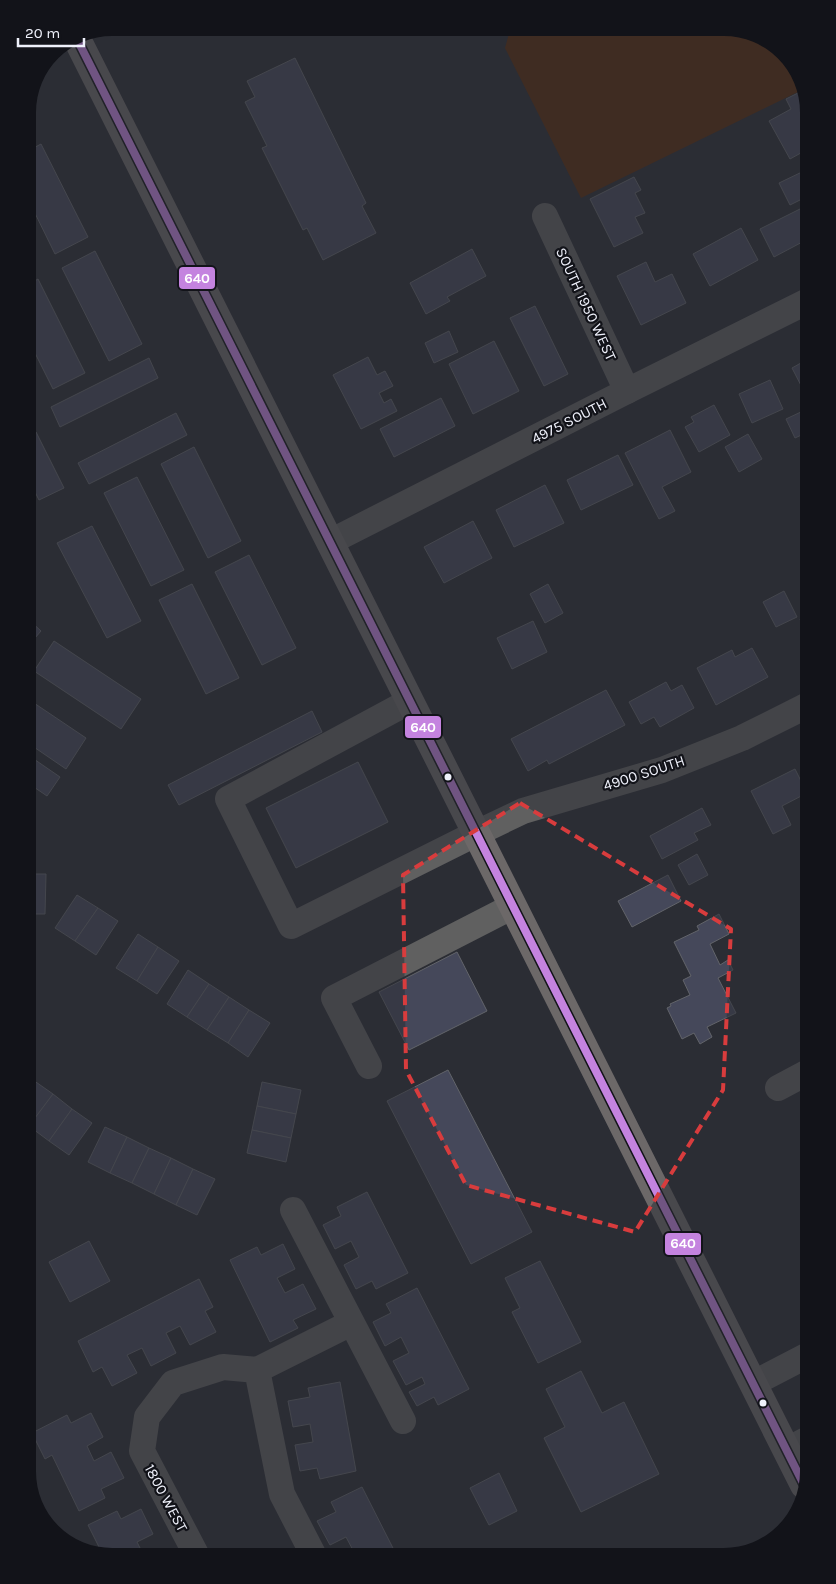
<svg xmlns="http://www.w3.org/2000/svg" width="836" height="1584" viewBox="0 0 836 1584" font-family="Karla,sans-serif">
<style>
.green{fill:#582b0c}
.building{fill:#45485a;stroke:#62646a}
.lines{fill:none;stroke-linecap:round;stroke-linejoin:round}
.minor{stroke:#606060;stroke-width:26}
.major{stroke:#6c6868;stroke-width:28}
.bus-1-casing{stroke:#121319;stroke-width:11}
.bus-1{stroke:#c483df;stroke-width:8}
.marked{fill:none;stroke:#d83c3d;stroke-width:4;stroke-dasharray:10 6;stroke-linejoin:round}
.bus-dot{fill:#eef0fa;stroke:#121319;stroke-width:2}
.labels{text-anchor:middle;stroke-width:4.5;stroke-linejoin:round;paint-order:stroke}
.street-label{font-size:15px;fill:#eef0fa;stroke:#121319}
.line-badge{stroke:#121319;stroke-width:2}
.badge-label{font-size:14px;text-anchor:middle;font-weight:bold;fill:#fff}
</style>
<rect width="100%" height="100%" fill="#2b2d34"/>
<!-- green -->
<polygon class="green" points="729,28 771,42 802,80 804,89 581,198 505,48 510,30"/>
<!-- building -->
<g class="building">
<polygon points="295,58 366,203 362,206 376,233 323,260 307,228 303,230 262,148 267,146 245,102 255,97 247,81"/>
<polygon points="804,90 808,113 808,149 790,159 769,121 791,109 786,99"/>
<polygon points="41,144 88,237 55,254 28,199 28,151"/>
<polygon points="804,171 808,181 808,196 790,205 779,183"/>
<polygon points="634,177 641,190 635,193 645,213 635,217 643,233 614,247 590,199"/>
<polygon points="808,205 808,239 774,257 760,229"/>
<polygon points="741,228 758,260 710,286 693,254"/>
<polygon points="472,249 486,276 447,297 450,301 426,314 410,283"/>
<polygon points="95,251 142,344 109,361 62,268"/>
<polygon points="646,262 655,282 672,274 686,303 641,325 617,276"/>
<polygon points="38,279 85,373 53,389 28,339 28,285"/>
<polygon points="535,306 568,374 544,386 510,318"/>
<polygon points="449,331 458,352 434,363 425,343"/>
<polygon points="494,341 519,391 473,414 449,364"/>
<polygon points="368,357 377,375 385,371 393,386 379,393 384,403 391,399 397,411 361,429 333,375"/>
<polygon points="149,358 158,378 60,427 51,407"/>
<polygon points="808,359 808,399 792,368"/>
<polygon points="770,380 783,409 752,423 739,394"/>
<polygon points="441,398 455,426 394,457 380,429"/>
<polygon points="714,405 730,435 699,452 685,427 694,422 691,417"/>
<polygon points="803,411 808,423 808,432 795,438 786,419"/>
<polygon points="176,413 187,435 89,484 78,463"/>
<polygon points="670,430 691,472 662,487 675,511 659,519 625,453"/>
<polygon points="36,432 64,488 39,500 28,478 28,436"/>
<polygon points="748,434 762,459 739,472 725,447"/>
<polygon points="194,447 241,541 208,558 161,464"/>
<polygon points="618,455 633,485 581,510 567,480"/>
<polygon points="137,477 184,570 151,586 104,493"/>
<polygon points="545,485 564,523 514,547 496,510"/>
<polygon points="473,521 492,558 444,583 424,547"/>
<polygon points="92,526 141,621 107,638 57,543"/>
<polygon points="249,555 296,648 262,665 215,572"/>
<polygon points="192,584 239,678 206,694 159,600"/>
<polygon points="548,584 563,613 545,623 530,594"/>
<polygon points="784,591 797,617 776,627 763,602"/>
<polygon points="808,614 808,635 800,619"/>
<polygon points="28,619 41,631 28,646"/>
<polygon points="533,621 547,652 512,669 497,638"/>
<polygon points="54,641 141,699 121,729 34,671"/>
<polygon points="752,648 768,677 716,705 697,668 732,650 735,657"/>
<polygon points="666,682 671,691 682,685 694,708 660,727 654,717 641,724 629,702"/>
<polygon points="606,690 625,725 549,764 547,760 528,771 511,739"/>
<polygon points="28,699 86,738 66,769 28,743"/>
<polygon points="312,711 322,732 179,805 168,785"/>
<polygon points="28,755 60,777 47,796 28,783"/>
<polygon points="358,762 388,822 296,868 266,808"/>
<polygon points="795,769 807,793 782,806 791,825 773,834 751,791"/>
<polygon points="702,808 711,825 694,833 698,840 662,859 650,836"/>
<polygon points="697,854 708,875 689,885 678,865"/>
<polygon points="28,874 46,874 45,914 28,914"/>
<polygon points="668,875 681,901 632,927 618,901"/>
<polygon points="77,895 98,908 75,941 55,928"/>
<polygon points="98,908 118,921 96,955 75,941"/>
<polygon points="719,914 729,934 710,944 720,965 728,960 733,970 718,978 736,1013 707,1027 712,1037 700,1044 694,1033 682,1039 667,1008 671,1006 670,1004 690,995 683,980 691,976 674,942 699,930 697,926"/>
<polygon points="138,934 158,947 137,981 116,968"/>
<polygon points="158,947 179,961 157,994 137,981"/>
<polygon points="457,952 487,1011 409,1050 379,992"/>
<polygon points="188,970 209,984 187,1017 167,1004"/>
<polygon points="209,984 229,997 207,1030 187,1017"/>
<polygon points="229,997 249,1010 228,1043 207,1030"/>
<polygon points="249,1010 270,1023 248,1057 228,1043"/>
<polygon points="448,1070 532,1232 471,1264 387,1101"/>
<polygon points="28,1076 33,1080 28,1088"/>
<polygon points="33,1080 53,1094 29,1126 28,1125 28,1088"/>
<polygon points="262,1082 301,1090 296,1114 257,1106"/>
<polygon points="53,1094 72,1109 49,1141 29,1126"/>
<polygon points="257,1106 296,1114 291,1138 252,1130"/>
<polygon points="72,1109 92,1123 69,1155 49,1141"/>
<polygon points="105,1127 127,1137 110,1173 88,1162"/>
<polygon points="252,1130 291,1138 286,1162 247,1153"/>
<polygon points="127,1137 149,1148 132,1183 110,1173"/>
<polygon points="149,1148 171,1158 154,1194 132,1183"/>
<polygon points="171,1158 193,1169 176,1205 154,1194"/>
<polygon points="193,1169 215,1179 197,1215 176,1205"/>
<polygon points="367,1192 408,1273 376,1289 372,1281 356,1289 344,1265 359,1257 351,1241 335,1249 323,1225 341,1216 337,1207"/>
<polygon points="28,1221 32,1223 28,1235"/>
<polygon points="89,1241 110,1281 70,1302 49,1262"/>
<polygon points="283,1244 295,1269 277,1278 285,1293 303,1284 316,1309 293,1320 298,1328 270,1342 230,1260 257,1247 261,1255"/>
<polygon points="540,1261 581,1342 538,1363 512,1312 520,1308 505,1278"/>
<polygon points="199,1279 213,1307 205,1311 216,1332 190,1345 180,1326 166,1333 176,1353 151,1366 142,1348 127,1355 137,1373 112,1386 102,1367 93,1372 78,1341"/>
<polygon points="417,1288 469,1389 438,1405 434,1397 417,1406 409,1392 425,1384 422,1377 406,1385 393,1361 409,1353 401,1337 385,1346 373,1322 391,1313 386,1304"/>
<polygon points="581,1371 602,1413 624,1402 659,1474 581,1512 544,1438 565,1427 546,1389"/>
<polygon points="340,1382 356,1471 320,1479 317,1468 300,1471 295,1445 313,1442 310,1424 293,1427 288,1401 310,1397 308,1388"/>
<polygon points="91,1413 103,1437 87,1446 94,1461 111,1452 124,1478 101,1489 105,1498 79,1511 52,1455 45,1459 32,1433 67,1415 71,1423"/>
<polygon points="499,1473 517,1511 489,1525 470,1488"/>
<polygon points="362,1487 397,1556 346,1556 354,1552 346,1537 330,1545 317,1521 336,1512 331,1502"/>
<polygon points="141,1509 153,1534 137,1542 144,1556 103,1555 88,1525 117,1511 121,1519"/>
<polygon points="161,1549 165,1556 148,1556"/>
</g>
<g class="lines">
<!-- minor -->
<g class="minor">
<polyline points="545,216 627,391"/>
<polyline points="330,542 627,391 808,301"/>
<polyline points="410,701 228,799 291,926 477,833 523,811 662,770 742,738 808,705"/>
<polyline points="369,1066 334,998 513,906"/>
<polyline points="778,1088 808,1072"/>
<polyline points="293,1210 403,1421"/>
<polyline points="257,1370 351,1323"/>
<polyline points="754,1383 808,1355"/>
<polyline points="787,1450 808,1439"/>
<polyline points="197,1556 142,1451 147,1417 173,1383 223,1367 257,1370 282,1494 314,1556"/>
</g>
<!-- major -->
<polyline class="major" points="76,37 804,1485"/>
<defs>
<polyline id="bus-1" points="76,37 804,1485"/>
</defs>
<!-- bus-1 casing -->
<use href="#bus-1" class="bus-1-casing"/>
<!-- bus-1 -->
<use href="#bus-1" class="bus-1"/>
</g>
<!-- marked area -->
<path d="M0 0H836V1584H0ZM520,803L731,929L723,1090L635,1232L466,1185L406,1070L403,875Z" fill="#2b2d34" fill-opacity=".55" fill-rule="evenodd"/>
<path class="marked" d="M520,803L731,929L723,1090L635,1232L466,1185L406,1070L403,875Z"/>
<!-- markers -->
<g class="bus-dot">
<circle cx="448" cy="777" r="4.5"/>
<circle cx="763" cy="1403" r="4.5"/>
</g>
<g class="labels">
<!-- street labels -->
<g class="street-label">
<text transform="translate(586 304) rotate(65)" y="5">SOUTH 1950 WEST</text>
<text transform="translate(569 421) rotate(-27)" y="5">4975 SOUTH</text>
<text transform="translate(644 773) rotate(-18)" y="5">4900 SOUTH</text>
<text transform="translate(166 1498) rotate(62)" y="5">1800 WEST</text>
</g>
</g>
<!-- crop -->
<path d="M0 0H836V1584H0ZM112 36H724A76 76 0 0 1 800 112V1472A76 76 0 0 1 724 1548H112A76 76 0 0 1 36 1472V112A76 76 0 0 1 112 36Z" fill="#121319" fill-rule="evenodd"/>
<g class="line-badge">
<rect x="178" y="266" width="38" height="24" rx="5" fill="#c483df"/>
<rect x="404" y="715" width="38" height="24" rx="5" fill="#c483df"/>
<rect x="664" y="1232" width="38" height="24" rx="5" fill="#c483df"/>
</g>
<g class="badge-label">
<text x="197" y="283">640</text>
<text x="423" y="732">640</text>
<text x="683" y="1248">640</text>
</g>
<!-- scale -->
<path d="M18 38v8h66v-8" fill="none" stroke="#eef0fa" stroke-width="2.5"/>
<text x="25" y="38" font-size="15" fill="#eef0fa" stroke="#121319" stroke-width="4" paint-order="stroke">20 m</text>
</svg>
